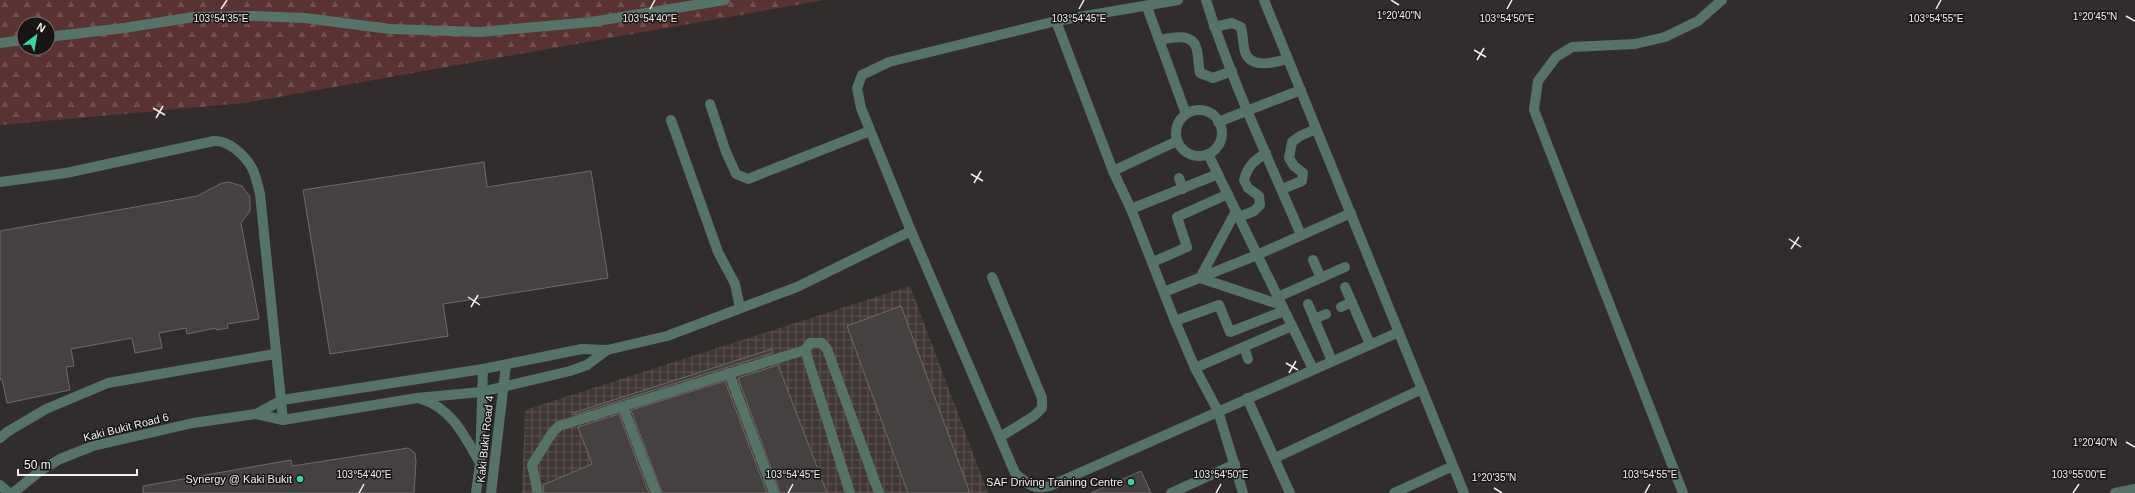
<svg xmlns="http://www.w3.org/2000/svg" width="2135" height="493" viewBox="0 0 2135 493" font-family="Arial,sans-serif">
<style>
.industrial{fill:url(#industrial-grid)}
.forest{fill:url(#forest-firs);fill-rule:evenodd}
.building{fill:#464141;stroke:#6e6a69}
.lines{fill:none;stroke-linecap:round;stroke-linejoin:round}
.minor{stroke:#567367;stroke-width:10}
.ticks{fill:none;stroke:#f2efef;stroke-width:1.5}
.poi-dot{fill:#3ad4a5;stroke:#171615;stroke-width:1.5}
.labels{text-anchor:middle;stroke-width:3;stroke-linejoin:round;paint-order:stroke}
.street-label{font-size:11px;fill:#f2efef;stroke:#171615}
.poi-label{font-size:11px;fill:#f2efef;stroke:#171615;text-anchor:end}
.ticks-label{font-size:10px;text-anchor:middle;fill:#f2efef;stroke:#171615;stroke-width:3;stroke-linejoin:round;paint-order:stroke}
</style>
<defs>
<pattern id="industrial-grid" width="8" height="8" patternUnits="userSpaceOnUse"><rect width="8" height="8" fill="#423737"/><path d="M0 4h8M4 0v8" fill="none" stroke="#5e5454"/></pattern>
<pattern id="forest-firs" width="22" height="20" patternUnits="userSpaceOnUse"><rect width="22" height="20" fill="#5a3232"/><path d="M5 1l3.5 6h-7zM16 11l3.5 6h-7z" fill="#725050"/></pattern>
</defs>
<rect width="100%" height="100%" fill="#312d2d"/>
<!-- industrial -->
<polygon class="industrial" points="910,286 988,493 522,493 525,410"/>
<!-- forest -->
<path class="forest" d="M0,0H824L244,103L0,125ZM24,24H48V48H24Z"/>
<!-- building -->
<g class="building">
<polygon points="484,162 487,187 591,171 608,278 443,304 448,336 330,354 303,190"/>
<polygon points="229,182 242,186 250,197 250,211 241,223 259,319 227,324 228,328 216,330 216,328 187,334 186,328 159,333 162,348 135,353 132,338 71,349 74,366 66,367 70,390 7,403 2,379 0,380 0,231 197,196 222,183"/>
<polygon points="901,306 970,493 908,493 847,326"/>
<polygon points="772,349 773,353 574,415 573,413"/>
<polygon points="778,365 827,493 780,493 738,378"/>
<polygon points="725,381 767,493 662,493 631,410"/>
<polygon points="619,414 649,493 544,493 543,485 592,464 578,427"/>
<polygon points="408,448 415,453 416,461 414,493 143,493 143,486 291,460 292,466"/>
<polygon points="1141,471 1151,493 1091,493"/>
</g>
<g class="lines">
<!-- minor -->
<g class="minor">
<path d="M1178,0L1056,21L889,62L862,75L857,88L861,108L911,231L1015,473C1027,484 1034,490 1050,486L1399,332"/>
<path d="M1206,0C1231,80 1268,158 1301,235"/>
<polyline points="1264,0 1464,493"/>
<polyline points="1147,7 1186,114"/>
<polyline points="1056,21 1113,171 1131,209 1175,321 1195,368 1218,411 1243,493"/>
<path d="M1214,27L1232,23L1241,27C1243,35 1243,45 1245,52C1251,70 1276,62 1288,59"/>
<polyline points="48,37 124,28 194,17 253,16 305,18 390,29 480,32 591,22 725,0"/>
<path d="M1159,40C1170,38 1191,32 1196,47C1199,55 1198,65 1200,73L1213,78L1232,71"/>
<polyline points="0,43 24,40"/>
<polyline points="710,104 726,152 736,174 748,179 870,131"/>
<circle cx="1199" cy="133" r="23"/>
<polyline points="671,120 718,252 735,284 740,308"/>
<polyline points="1218,122 1301,90"/>
<polyline points="1208,154 1313,369"/>
<polyline points="1113,171 1177,141"/>
<polyline points="1179,178 1183,189"/>
<path d="M0,182L66,173L214,141C229,140 246,156 253,170C256,177 258,186 260,194L283,420"/>
<polyline points="1282,189 1302,181 1303,173 1294,166 1289,158 1292,142 1300,136 1316,129"/>
<polyline points="1131,209 1218,174"/>
<path d="M1239,217L1254,211L1260,205L1259,196L1248,188L1244,180C1248,165 1254,161 1266,153"/>
<polyline points="1313,260 1321,278"/>
<polyline points="1153,262 1187,247 1177,217 1228,194"/>
<polyline points="992,277 1042,398 1042,408 1034,416 1000,437"/>
<polyline points="1200,278 1281,305"/>
<polyline points="1200,278 1236,211"/>
<polyline points="1345,287 1370,344"/>
<polyline points="1164,292 1257,255 1351,213"/>
<polyline points="1278,297 1345,267"/>
<polyline points="1308,304 1332,361"/>
<polyline points="1341,307 1352,302"/>
<polyline points="1314,319 1326,314"/>
<polyline points="1175,321 1219,305 1230,332 1284,311"/>
<polyline points="1244,347 1248,359"/>
<polyline points="805,350 850,493"/>
<polyline points="1195,368 1292,326"/>
<polyline points="729,373 774,493"/>
<polyline points="1247,398 1290,493"/>
<path d="M421,399C452,408 465,437 480,463"/>
<polyline points="623,407 656,493"/>
<polyline points="256,414 283,420 417,398 481,392 570,371 587,365 607,350"/>
<polyline points="0,438 7,432 46,409 108,383 275,354"/>
<polyline points="1275,458 1422,389"/>
<polyline points="0,485 9,493"/>
<polyline points="13,493 40,471 60,459 93,446 193,423 256,414 282,400 483,369 582,349 607,350 667,336 797,287 911,231"/>
<polyline points="476,493 480,463 483,369"/>
<polyline points="491,493 506,365"/>
<polyline points="538,493 532,465 552,433 559,426 805,350 810,343 822,343 827,349 879,493"/>
<polyline points="1171,493 1235,464"/>
<polyline points="1394,493 1453,466"/>
<polyline points="1683,493 1534,110 1538,81 1556,57 1572,47 1635,44 1665,37 1698,21 1722,0"/>
<polyline points="2115,493 2135,489"/>
</g>
</g>
<!-- ticks -->
<path class="ticks" d="M1391,0L1399,5M221,9L227,0M650,9L655,0M1079,9L1084,0M1507,9L1512,0M1936,9L1941,0M2126,16L2135,21M1474,50L1486,57M1477,60L1484,48M153,108L165,115M156,118L163,106M971,174L983,181M974,183L981,171M1789,239L1801,247M1791,249L1799,237M468,297L480,305M471,307L478,295M1286,363L1298,370M1289,373L1296,361M2126,442L2135,447M1494,488L1502,493M359,493L364,484M788,493L793,484M1216,493L1221,484M1645,493L1650,484M2073,493L2079,484"/>
<!-- markers -->
<g class="poi-dot">
<circle cx="300" cy="479" r="4"/>
<circle cx="1131" cy="482" r="4"/>
</g>
<g class="labels">
<!-- street labels -->
<g class="street-label">
<text transform="translate(126 427) rotate(-14)" y="4">Kaki Bukit Road 6</text>
<text transform="translate(485 439) rotate(-84)" y="4">Kaki Bukit Road 4</text>
</g>
<!-- poi labels -->
<g class="poi-label">
<text x="292" y="483">Synergy @ Kaki Bukit</text>
<text x="1123" y="486">SAF Driving Training Centre</text>
</g>
</g>
<g class="ticks-label">
<text x="1399" y="19">1°20'40"N</text>
<text x="2095" y="20">1°20'45"N</text>
<text x="221" y="22">103°54'35"E</text>
<text x="650" y="22">103°54'40"E</text>
<text x="1079" y="22">103°54'45"E</text>
<text x="1507" y="22">103°54'50"E</text>
<text x="1936" y="22">103°54'55"E</text>
<text x="2095" y="446">1°20'40"N</text>
<text x="364" y="478">103°54'40"E</text>
<text x="793" y="478">103°54'45"E</text>
<text x="1221" y="478">103°54'50"E</text>
<text x="1650" y="478">103°54'55"E</text>
<text x="2079" y="478">103°55'00"E</text>
<text x="1494" y="481">1°20'35"N</text>
</g>
<!-- north arrow -->
<g transform="translate(36 36) rotate(31)"><circle r="19" fill="#171615" stroke="#6f6d6c"/>
<path d="M0-3L7 15L0 10L-7 15Z" fill="#3ad4a5"/>
<text y="-6" font-size="11" font-weight="bold" text-anchor="middle" fill="#f2efef">N</text>
</g>
<!-- scale -->
<path d="M18 469v6h119v-6" fill="none" stroke="#f2efef" stroke-width="2"/>
<text x="24" y="469" font-size="12" fill="#f2efef" stroke="#171615" stroke-width="3" paint-order="stroke">50 m</text>
</svg>
